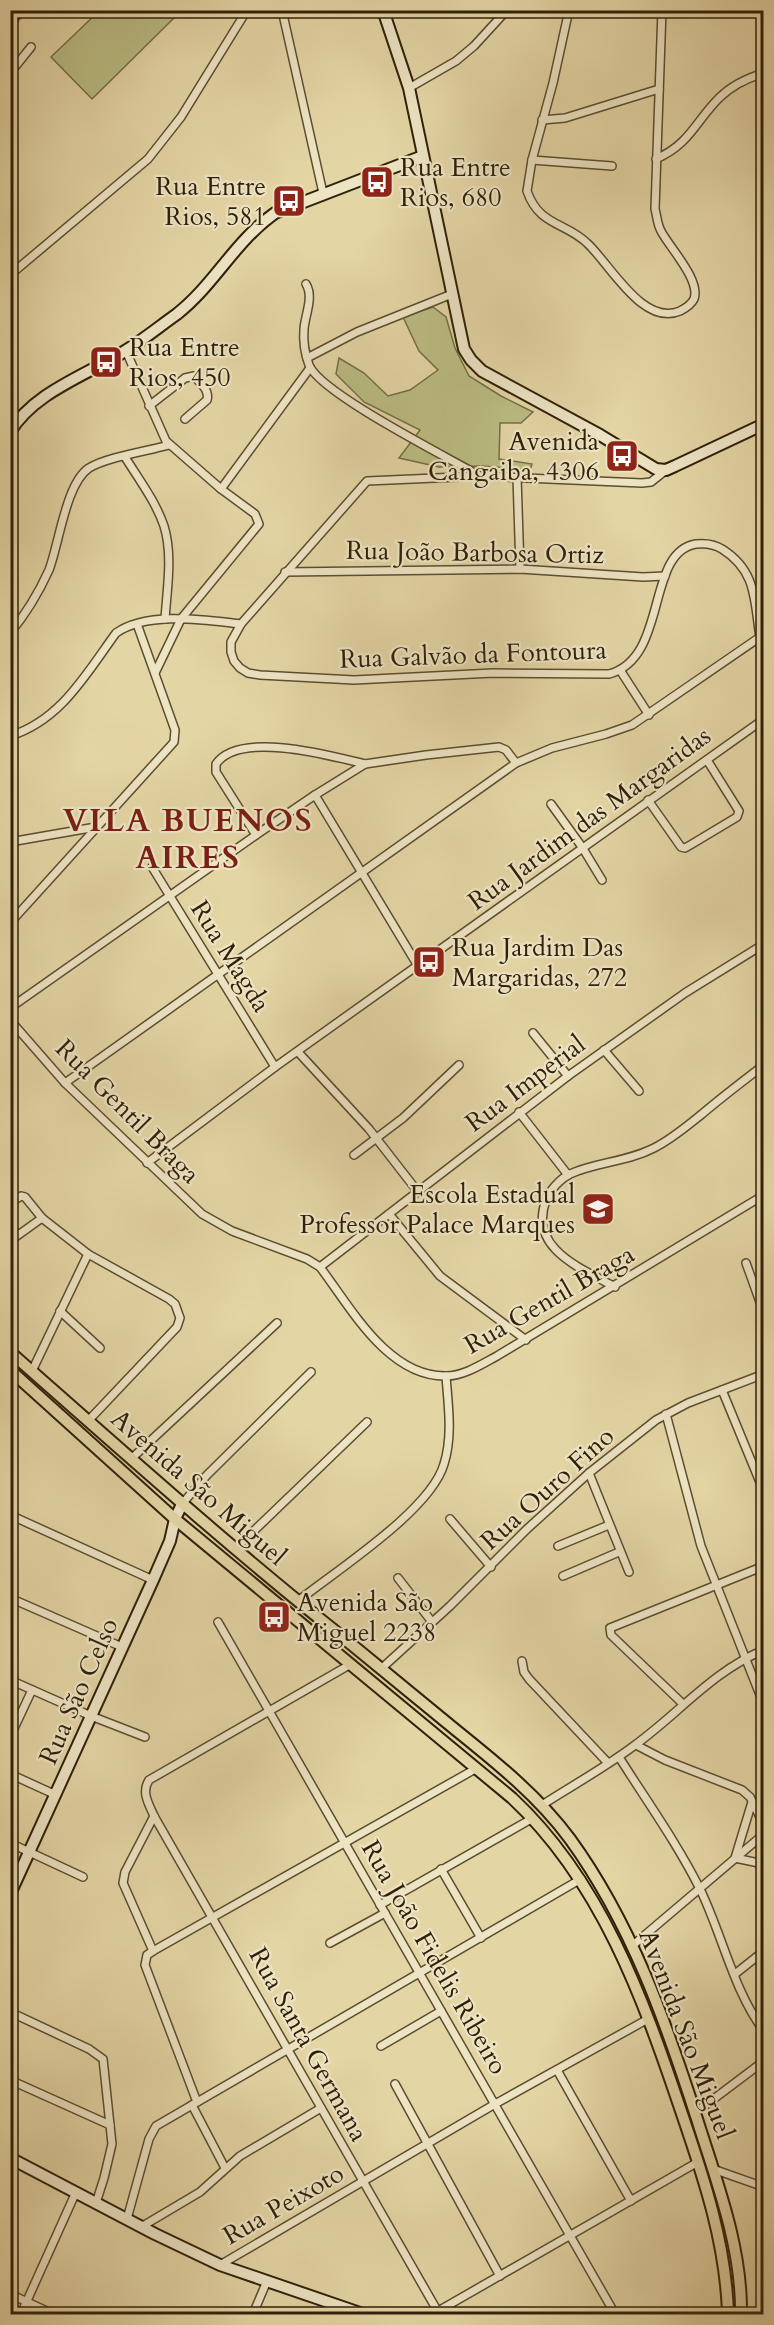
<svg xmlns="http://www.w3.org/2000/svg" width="774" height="2325" viewBox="0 0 774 2325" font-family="Cardo,serif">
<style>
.green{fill:#babc82;stroke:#746e46;stroke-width:1.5}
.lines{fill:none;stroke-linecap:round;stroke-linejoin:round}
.street-casing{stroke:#5c4d30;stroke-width:10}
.secondary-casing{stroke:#2f2009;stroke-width:14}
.primary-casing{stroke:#2f2009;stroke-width:14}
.street{stroke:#ede4c4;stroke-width:7}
.secondary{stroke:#ede4c4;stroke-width:10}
.primary{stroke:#e4d5a5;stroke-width:10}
.labels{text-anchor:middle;stroke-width:4.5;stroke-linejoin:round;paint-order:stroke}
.poi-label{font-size:26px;fill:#2f2009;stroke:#ede4c4;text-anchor:start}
.street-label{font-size:26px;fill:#2f2009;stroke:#ede4c4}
.district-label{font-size:32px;font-weight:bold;letter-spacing:1.5px;fill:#7a1f14;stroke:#ede4c4}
</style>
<rect width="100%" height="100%" fill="#e4d5a5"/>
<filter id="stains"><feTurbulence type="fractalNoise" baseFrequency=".00333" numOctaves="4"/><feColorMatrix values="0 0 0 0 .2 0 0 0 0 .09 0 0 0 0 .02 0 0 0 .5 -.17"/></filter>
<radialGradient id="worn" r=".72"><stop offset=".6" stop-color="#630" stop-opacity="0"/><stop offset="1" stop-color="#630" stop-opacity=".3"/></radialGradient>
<!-- green -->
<g class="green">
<polygon points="99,11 169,11 175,17 92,99 51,57"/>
<polygon points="433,307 446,317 455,348 469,376 501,396 533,412 521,423 500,423 499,459 532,464 530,470 482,466 439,467 399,458 420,430 364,402 336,374 339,358 364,373 388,396 410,390 438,370 419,351 403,317"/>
</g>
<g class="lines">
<defs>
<g id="street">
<polyline points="282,10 323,193"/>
<path d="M569,10L553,83L532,160L527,191C539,226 565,222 587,243C610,264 643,327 680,311C686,308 691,305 694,299C701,280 669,247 661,231C657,224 657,216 655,209L662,10"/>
<polyline points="10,25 21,10"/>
<polyline points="10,73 31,47"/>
<polyline points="409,88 456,61 474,46 507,10"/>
<polyline points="542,120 565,118 659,89"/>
<path d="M656,159C690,144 695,122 719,98C732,85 747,78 764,73"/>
<polyline points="532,160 612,166"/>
<polyline points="10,275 148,159 181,117 247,10"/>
<path d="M306,284C314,297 305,315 304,329C303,341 305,354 309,365C320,393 447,457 478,475"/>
<polyline points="126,351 166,441 221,489 255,514 259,524 181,619 155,673"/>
<polyline points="307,358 357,332 452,294"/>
<path d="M149,406L185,378L194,376C200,383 210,390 207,400L185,419"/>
<path d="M125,457C138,478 156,502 164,526C173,555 167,589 165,619"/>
<path d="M666,470L651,482L642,483L481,476L367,481L241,624L231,642V652L234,661L240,668L248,673L260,675L354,680L493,673L609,674C669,658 645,552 696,544C705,543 714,544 722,549C757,571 754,600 760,637"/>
<polyline points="517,477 520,569"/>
<polyline points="221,489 310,368"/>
<polyline points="285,572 520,569 643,577 665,576"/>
<path d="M10,633C26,614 39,592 49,570C59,544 66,483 89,468C107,457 148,451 169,445"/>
<polyline points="620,670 649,715"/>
<path d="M10,736C61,720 86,674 116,633C148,611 204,620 241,624"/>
<polyline points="10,774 13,787 10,799"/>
<polyline points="315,795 418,966"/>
<polyline points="648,800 681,847 685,848 692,844 737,817 739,811 707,760"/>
<polyline points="551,804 582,847 602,880"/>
<path d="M256,835L216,772V764C239,730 332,756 365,764"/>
<polyline points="10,842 96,827"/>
<polyline points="152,867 275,1067"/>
<polyline points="10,923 174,742 175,730 137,624"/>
<polyline points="10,1008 256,835 315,795 365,764 426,755 499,747 506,750 516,763"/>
<path d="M10,1020L65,1083L202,1214L232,1231L307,1259L320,1267C351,1308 388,1377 446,1376C464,1376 482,1364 497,1356L764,1195"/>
<polyline points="533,1033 568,1076"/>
<polyline points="604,1050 639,1091"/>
<polyline points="298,1052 369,1129 418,1192"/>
<polyline points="65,1083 516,763 552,748 606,734 632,725 763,635"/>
<polyline points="519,1112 568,1175"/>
<polyline points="354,1155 403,1118 459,1065"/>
<polyline points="147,1163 275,1067 764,719"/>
<polyline points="10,1203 21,1196 25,1197 42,1218 88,1254 169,1299 175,1304 180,1318 177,1327 88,1421"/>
<polyline points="389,1214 440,1276 526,1340"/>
<polyline points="10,1241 42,1218"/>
<polyline points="746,1263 764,1313"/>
<polyline points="320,1267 568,1076 685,993 764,944"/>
<path d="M615,1287C581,1268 528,1249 546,1200C550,1190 560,1179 570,1174C597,1162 627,1162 654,1148C672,1139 687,1126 702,1114C722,1097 743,1081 764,1065"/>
<polyline points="60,1311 100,1348"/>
<polyline points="32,1371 88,1254"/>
<polyline points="722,1390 762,1487"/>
<polyline points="666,1414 701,1546 764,1705"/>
<polyline points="131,1459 277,1323"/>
<polyline points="589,1473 629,1572"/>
<polyline points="182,1504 207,1475 311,1372"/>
<polyline points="10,1515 153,1580"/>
<polyline points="450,1519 491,1567"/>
<polyline points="558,1546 609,1525"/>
<polyline points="235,1549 367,1422"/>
<polyline points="563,1576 619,1552"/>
<polyline points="398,1578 432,1622"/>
<polyline points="10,1598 122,1647"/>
<path d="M298,1601C337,1570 431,1510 444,1464C453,1436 448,1404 446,1376"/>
<polyline points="218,1622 615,2314"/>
<polyline points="522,1661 524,1672 529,1679 608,1763"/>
<path d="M351,1664L149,1780C141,1793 149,1804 154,1816L438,2312"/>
<polyline points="382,1668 450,1606 527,1529 589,1473 656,1420 688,1403 764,1374"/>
<polyline points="10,1680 91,1716 145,1737"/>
<polyline points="683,1704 611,1635 610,1628 764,1566"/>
<polyline points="10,1737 32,1690"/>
<polyline points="636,1745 665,1760 742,1790 750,1797 764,1825"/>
<path d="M619,1757C646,1800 677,1843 700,1889C722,1934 734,1992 764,2031"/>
<polyline points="10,1774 56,1795"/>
<polyline points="752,1802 735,1858 764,1864"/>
<path d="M542,1805C573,1785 606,1767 635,1745C678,1714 714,1670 764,1650"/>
<polyline points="154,1816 125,1872 123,1883 153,1951 147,1955 145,1965 197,2102"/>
<polyline points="10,1843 83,1877"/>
<polyline points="441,1869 481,1938"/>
<polyline points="380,1905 533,1818"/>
<polyline points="330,1943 385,1913"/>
<polyline points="632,1946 764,1834"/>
<polyline points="153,1951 477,1768"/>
<polyline points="735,1974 764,1951"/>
<polyline points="10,2012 89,2049 103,2059 112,2144 104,2178 96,2203"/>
<polyline points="381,2046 441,2011"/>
<polyline points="557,2070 631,2201"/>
<polyline points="10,2080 110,2125"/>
<polyline points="395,2084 500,2276"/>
<polyline points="192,2105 225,2168"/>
<polyline points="695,2113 764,2061"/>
<polyline points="713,2169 764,2187"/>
<polyline points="127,2219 149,2139 156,2126 581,1879"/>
<polyline points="141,2227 200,2192 240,2156 321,2108"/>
<polyline points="220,2265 495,2104 648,2019"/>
<polyline points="10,2294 53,2314"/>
<polyline points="21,2314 76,2192"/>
<polyline points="253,2314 267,2281"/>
<polyline points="433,2314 698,2162"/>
</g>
<g id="secondary">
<polyline points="383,10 409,88 464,349 471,360 482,371 600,435 656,469 666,470 675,466 764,424"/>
<path d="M10,432C34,392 87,375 125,351C143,340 160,326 177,314C215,284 234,242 275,213L423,156"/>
<polyline points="10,1894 153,1580 170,1541 175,1519 182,1504"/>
<polyline points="10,2158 155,2234 220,2265 363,2314"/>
</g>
<g id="primary">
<path d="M10,1352C119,1448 227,1545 340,1635C379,1667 418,1699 457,1731C498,1764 539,1797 570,1839C631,1923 666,2022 697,2119C717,2183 742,2247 741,2314"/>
<path d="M10,1370L175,1519L512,1798C601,1881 643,1998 681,2111C704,2178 726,2244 728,2314"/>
</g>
</defs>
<!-- street casing -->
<use href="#street" class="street-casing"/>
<!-- secondary casing -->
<use href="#secondary" class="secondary-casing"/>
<!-- primary casing -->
<use href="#primary" class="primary-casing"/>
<!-- street -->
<use href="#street" class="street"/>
<!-- secondary -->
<use href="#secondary" class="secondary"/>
<!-- primary -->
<use href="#primary" class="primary"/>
</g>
<!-- icons -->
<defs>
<symbol id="bus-square" viewBox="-11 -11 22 22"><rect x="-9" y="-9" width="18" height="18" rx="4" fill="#8f2418" stroke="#ede4c4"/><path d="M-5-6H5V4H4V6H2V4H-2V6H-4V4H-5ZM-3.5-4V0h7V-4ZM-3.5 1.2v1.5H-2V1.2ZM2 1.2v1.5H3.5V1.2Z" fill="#fff"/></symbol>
<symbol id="school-square" viewBox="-11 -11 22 22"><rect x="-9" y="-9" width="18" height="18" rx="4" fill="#8f2418" stroke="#ede4c4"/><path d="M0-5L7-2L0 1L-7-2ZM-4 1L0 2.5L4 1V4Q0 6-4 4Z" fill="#fff"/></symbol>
</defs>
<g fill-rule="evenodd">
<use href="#bus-square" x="358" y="163" width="38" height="38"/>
<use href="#bus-square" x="270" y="182" width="38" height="38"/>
<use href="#bus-square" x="87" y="343" width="38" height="38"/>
<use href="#bus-square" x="603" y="437" width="38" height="38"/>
<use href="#bus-square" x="410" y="943" width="38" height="38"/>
<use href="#school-square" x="579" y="1190" width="38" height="38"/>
<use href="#bus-square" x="255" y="1598" width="38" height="38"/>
</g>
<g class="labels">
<!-- poi labels -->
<g class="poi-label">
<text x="400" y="176">Rua Entre<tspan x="400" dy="30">Rios, 680</tspan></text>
<text x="266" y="195" text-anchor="end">Rua Entre<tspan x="266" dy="30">Rios, 581</tspan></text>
<text x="129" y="356">Rua Entre<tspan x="129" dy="30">Rios, 450</tspan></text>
<text x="599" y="450" text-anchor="end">Avenida<tspan x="599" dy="30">Cangaiba, 4306</tspan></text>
<text x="452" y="956">Rua Jardim Das<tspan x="452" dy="30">Margaridas, 272</tspan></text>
<text x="575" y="1203" text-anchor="end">Escola Estadual<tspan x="575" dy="30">Professor Palace Marques</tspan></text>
<text x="297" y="1611">Avenida São<tspan x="297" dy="30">Miguel 2238</tspan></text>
</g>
<!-- street labels -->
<g class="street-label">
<text transform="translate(475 552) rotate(1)" y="9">Rua João Barbosa Ortiz</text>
<text transform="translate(473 654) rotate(-2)" y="9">Rua Galvão da Fontoura</text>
<text transform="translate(589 818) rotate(-36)" y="9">Rua Jardim das Margaridas</text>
<text transform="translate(231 956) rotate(58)" y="9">Rua Magda</text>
<text transform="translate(525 1083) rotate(-37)" y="9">Rua Imperial</text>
<text transform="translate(128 1111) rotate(45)" y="9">Rua Gentil Braga</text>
<text transform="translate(549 1299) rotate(-30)" y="9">Rua Gentil Braga</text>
<text transform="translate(199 1487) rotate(41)" y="9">Avenida São Miguel</text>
<text transform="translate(547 1488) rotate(-42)" y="9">Rua Ouro Fino</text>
<text transform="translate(78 1691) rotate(-66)" y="9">Rua São Celso</text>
<text transform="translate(435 1957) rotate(60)" y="9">Rua João Fidelis Ribeiro</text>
<text transform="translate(687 2034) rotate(69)" y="9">Avenida São Miguel</text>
<text transform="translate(309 2044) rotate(61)" y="9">Rua Santa Germana</text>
<text transform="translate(283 2204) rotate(-30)" y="9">Rua Peixoto</text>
</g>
<!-- district labels -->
<g class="district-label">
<text x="188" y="831">VILA BUENOS<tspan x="188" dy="37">AIRES</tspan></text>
</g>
</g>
<!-- margin -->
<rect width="774" height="2325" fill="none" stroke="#e4d5a5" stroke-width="36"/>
<rect x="12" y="12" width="750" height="2301" fill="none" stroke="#2f2009" stroke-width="3"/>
<rect x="18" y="18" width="738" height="2289" fill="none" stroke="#2f2009" stroke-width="1.5"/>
<rect width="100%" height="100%" filter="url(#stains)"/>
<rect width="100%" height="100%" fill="url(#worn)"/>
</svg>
